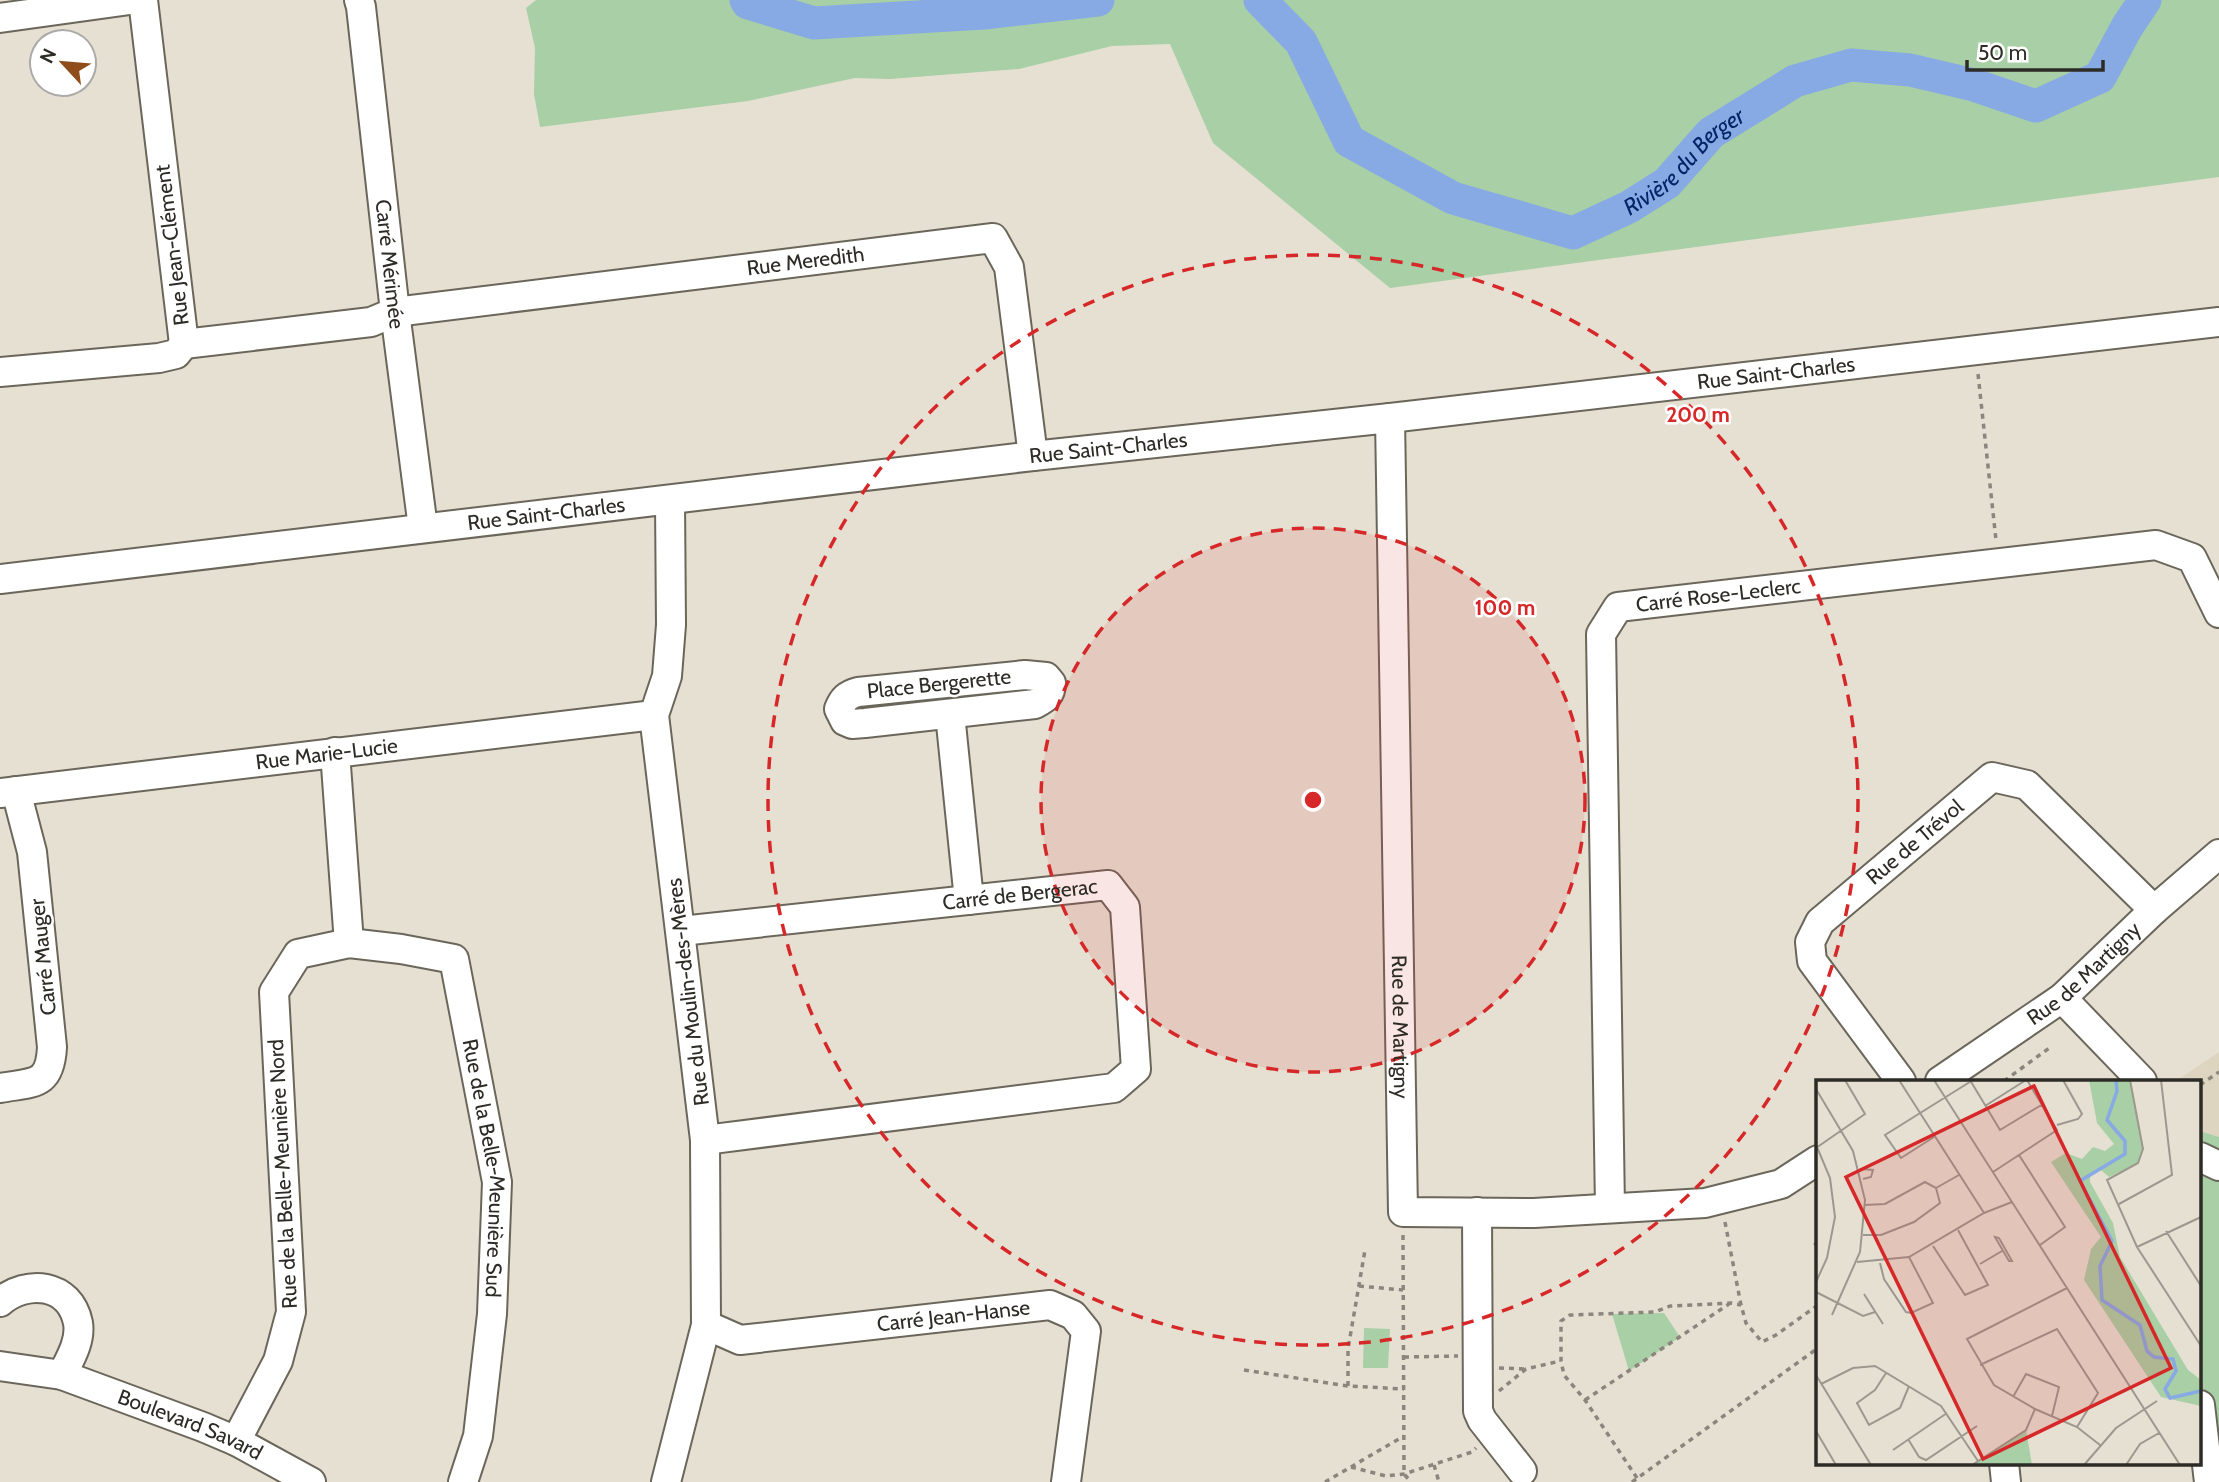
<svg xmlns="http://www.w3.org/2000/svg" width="2219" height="1482" viewBox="0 0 2219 1482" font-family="Cabin,sans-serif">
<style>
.built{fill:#ded5c1}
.green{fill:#a8cfa5}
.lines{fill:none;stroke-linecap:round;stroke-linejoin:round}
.river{stroke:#88aae4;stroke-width:33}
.minor-casing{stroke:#6b665a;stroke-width:32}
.path{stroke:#8a867d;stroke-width:3.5;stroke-dasharray:5 5;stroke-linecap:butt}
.minor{stroke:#fff;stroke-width:28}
.ring{fill:none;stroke:#d62828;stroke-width:3.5;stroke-dasharray:12 9}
.labels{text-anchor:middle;stroke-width:5;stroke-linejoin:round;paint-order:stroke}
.street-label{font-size:21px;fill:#2d2b26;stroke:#fff}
.water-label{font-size:23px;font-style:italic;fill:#022567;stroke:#fff}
.inset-river{fill:none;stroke:#88aae4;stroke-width:3.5}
.inset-road{fill:none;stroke:#9c988e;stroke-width:2}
.view{fill:#d62828;fill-opacity:0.15;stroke:#d62828;stroke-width:3.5}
.inset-edge{fill:none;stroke:#2d2b26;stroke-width:3.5}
.centre{fill:#d62828;stroke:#fff;stroke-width:3.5}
.ring-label{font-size:21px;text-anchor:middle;font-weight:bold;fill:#d62828;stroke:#fff;stroke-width:5;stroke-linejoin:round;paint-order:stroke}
</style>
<rect width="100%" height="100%" fill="#e6e0d3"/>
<!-- built -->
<polygon class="built" points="2219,1052 2219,1137 2200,1131 2200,1081 2176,1081"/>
<!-- green -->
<g class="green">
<polygon points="536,0 2219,0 2219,177 1390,288 1213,143 1170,44 1112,46 1019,69 890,79 855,78 748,101 540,127 534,94 535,48 526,8"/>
<polygon points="2200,1131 2219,1137 2219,1482 2200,1405"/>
<polygon points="1664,1313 1680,1337 1629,1371 1612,1314"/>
<polygon points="1364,1328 1390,1329 1388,1368 1363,1368"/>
</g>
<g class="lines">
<!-- river -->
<g class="river">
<polyline points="746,0 748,3 814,23 984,13 1098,0"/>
<path id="s1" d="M1260,0L1301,42L1349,141L1453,198L1573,233L1629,207L1667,183L1711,133L1795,81L1851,65L1910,70L1974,85L2036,106L2100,77L2127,27L2145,0"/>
</g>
<defs>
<g id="minor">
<path id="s2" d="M359,0L361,7L395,312L423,528"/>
<polyline points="0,18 130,0"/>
<path id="s3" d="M184,344L371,322L395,312L993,238L1009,267L1033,456"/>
<polyline points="0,372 159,358 176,354 184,344 143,0"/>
<path id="s4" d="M1390,418L1403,1212L1534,1213L1705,1203L1781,1184L1818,1160"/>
<path id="s5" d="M0,579L1033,456L1390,418L2219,322"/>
<path d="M1025,675L1046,677L1051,683C1051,695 1046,698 1035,704L865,723L852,724L845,721L839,709C843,699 847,695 858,692Z"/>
<polyline points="950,714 969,900"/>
<polyline points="335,752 349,943"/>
<path id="s6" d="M0,793L654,715"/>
<path id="s7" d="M681,931L1108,885L1125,907L1136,1069L1114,1088L705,1140"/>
<polyline points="2062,998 2142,1081"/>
<path id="s8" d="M1901,1081L1812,961L1810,942L1820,922L1992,777L2027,785L2154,910"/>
<path id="s9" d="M1940,1081L2062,998L2154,910L2219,854"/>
<path d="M0,1088C33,1082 50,1087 52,1047L32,852L16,791"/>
<polyline points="2200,1157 2219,1166"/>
<path id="s10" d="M1610,1208L1601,634L1618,607L2156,545L2192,558L2219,613"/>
<polyline points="1477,1212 1478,1411 1482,1420 1522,1471"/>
<path d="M0,1302C27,1279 70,1283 78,1323C81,1341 70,1359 62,1375"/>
<path id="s11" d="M706,1325L740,1340L1050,1305L1073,1315L1086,1331L1066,1482"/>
<path id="s12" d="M0,1366L62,1375L203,1427L236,1441L311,1482"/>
<polyline points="2200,1405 2209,1482"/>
<path id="s13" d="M236,1441L278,1361L291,1312L274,992L298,954L349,943L401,949L454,959L497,1182L492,1314L478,1436L463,1482"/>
<polyline points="2004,1463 2006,1482"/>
<polyline points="666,1482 706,1325 705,1140 654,715 667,676 671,625 670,501"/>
</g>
</defs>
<!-- minor casing -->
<use href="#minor" class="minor-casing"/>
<!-- path -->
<g class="path">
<polyline points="1978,374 1996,540"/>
<polyline points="2004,1081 2052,1046"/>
<polyline points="2200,1085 2219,1072"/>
<polyline points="1725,1222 1741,1305 1746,1323 1762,1342 1776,1335 1818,1305"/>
<polyline points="1403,1235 1404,1474 1411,1482"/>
<polyline points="1814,1245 1818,1243"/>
<polyline points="1359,1286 1403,1290"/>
<polyline points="1404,1357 1458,1356"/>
<polyline points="1499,1368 1526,1369"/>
<polyline points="1244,1370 1348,1386 1404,1389"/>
<polyline points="1348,1386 1348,1349 1365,1250"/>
<polyline points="1499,1391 1526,1369 1560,1361"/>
<polyline points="1585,1400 1729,1304"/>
<polyline points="1434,1465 1439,1482"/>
<polyline points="1351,1467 1386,1476 1404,1474 1472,1452 1476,1448"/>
<polyline points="1637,1478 1585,1400 1564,1375 1561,1361 1561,1321 1570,1315 1655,1312 1670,1306 1731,1303 1741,1305"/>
<polyline points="1325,1482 1404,1436"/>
<polyline points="1632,1482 1818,1348"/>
</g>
<!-- minor -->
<use href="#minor" class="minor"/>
</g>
<!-- distance rings -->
<circle cx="1313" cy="800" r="272" fill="#d62828" fill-opacity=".12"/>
<g class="ring">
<circle cx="1313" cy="800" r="272"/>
<circle cx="1313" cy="800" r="545"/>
</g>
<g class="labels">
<!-- street labels -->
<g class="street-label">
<text transform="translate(172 245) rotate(-97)" y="7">Rue Jean-Clément</text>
<text dy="7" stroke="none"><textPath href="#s3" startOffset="628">Rue Meredith</textPath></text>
<text dy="7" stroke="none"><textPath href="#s2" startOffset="266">Carré Mérimée</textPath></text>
<text dy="7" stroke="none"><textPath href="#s5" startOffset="1788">Rue Saint-Charles</textPath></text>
<text dy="7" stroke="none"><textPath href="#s5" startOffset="1116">Rue Saint-Charles</textPath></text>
<text dy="7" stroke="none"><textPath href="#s5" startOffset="550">Rue Saint-Charles</textPath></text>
<text dy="7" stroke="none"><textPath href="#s10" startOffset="707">Carré Rose-Leclerc</textPath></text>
<text transform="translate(939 684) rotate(-6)" y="7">Place Bergerette</text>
<text dy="7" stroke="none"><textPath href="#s6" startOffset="329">Rue Marie-Lucie</textPath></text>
<text dy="7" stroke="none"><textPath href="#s8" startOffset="315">Rue de Trévol</textPath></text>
<text dy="7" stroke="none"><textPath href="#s7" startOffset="341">Carré de Bergerac</textPath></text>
<text transform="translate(43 957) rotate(-96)" y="7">Carré Mauger</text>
<text dy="7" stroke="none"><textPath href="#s9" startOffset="180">Rue de Martigny</textPath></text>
<text transform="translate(688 992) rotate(-97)" y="7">Rue du Moulin-des-Mères</text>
<text dy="7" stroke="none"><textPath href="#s4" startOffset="609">Rue de Martigny</textPath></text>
<text dy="7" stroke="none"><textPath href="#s13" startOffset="877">Rue de la Belle-Meunière Sud</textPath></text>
<text transform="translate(283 1174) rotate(-93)" y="7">Rue de la Belle-Meunière Nord</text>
<text dy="7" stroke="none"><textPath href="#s11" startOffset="252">Carré Jean-Hanse</textPath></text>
<text dy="7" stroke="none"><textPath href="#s12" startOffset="200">Boulevard Savard</textPath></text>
</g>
<!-- water labels -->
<g class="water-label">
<text dy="8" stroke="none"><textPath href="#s1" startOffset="546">Rivière du Berger</textPath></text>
</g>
</g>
<!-- overview -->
<g transform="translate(1816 1080)">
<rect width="385" height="385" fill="#e6e0d3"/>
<path d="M273,0H314L327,69L322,83L293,97L285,90L274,95V102L297,143L304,177L372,290L385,300V326L345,317L268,200L275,169L285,157L235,82L250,73L266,79L277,67L289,71L298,64L281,43ZM210,350L216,385H156Z" fill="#a8cfa5"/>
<path class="inset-river" d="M300,0L301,11L291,40L309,61V74L264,101L296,161L284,186L286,220L324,245L331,271L338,277L357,279L360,291L349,309L354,318L385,311"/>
<path class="inset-road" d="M83,0L168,133M118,0L364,385M154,0L184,50L227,24M314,0L327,69L322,83L291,100L321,167L385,266M0,9L37,71L49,120L44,172L16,235M169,26L210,0M241,45L262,39L266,34L247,0M118,57L85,78L69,55L157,0M0,68L49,34L29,0M203,75L249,147L224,165M44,89L57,90L55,97L47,99M177,92L241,50L211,0M120,108L143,95M303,124L356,95L345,0M49,125L69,124L109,102L120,108M350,151L385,206M47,155H65L98,142L124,123L120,108M179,157L183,158L196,181H193ZM117,166L149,215L172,205L142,150M321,167L385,137M41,182L93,177L168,133L196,122M64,183L68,199L90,232L95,233L117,223L93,177M164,184L186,171M0,202L11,178L19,137L14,98L1,67M251,208L151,259L178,305L219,329L261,347L284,365M0,212L47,236L59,232M48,214L67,244M164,285L241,249L282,313L261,347M70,293L59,310L41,323L53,345L84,328L93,306M0,295L55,385M5,304L37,288L59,286L125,326L162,381M197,317L210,294L243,307L236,336M0,351L20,385M92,359L103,377L110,380L161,346M77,370L131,333M156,385L210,350L219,329M268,385L300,348L341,321M310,385L324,364L343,353"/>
<path class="view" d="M218,6L355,288L167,379L30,97Z"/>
<rect width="385" height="385" class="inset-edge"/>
</g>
<circle cx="1313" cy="800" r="10" class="centre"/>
<g class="ring-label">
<text x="1698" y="422">200 m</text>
<text x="1505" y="615">100 m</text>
</g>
<!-- north arrow -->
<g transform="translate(63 63) rotate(296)"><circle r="33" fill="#ffffff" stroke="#abaaa8" stroke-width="2"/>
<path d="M0-5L12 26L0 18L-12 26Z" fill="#8f4d1b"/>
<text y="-10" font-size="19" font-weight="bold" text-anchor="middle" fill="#2d2b26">N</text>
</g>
<!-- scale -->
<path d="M1967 60v10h136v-10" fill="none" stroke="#2d2b26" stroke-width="3.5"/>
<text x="1978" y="60" font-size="21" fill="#2d2b26" stroke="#ffffff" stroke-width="5" paint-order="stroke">50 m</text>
</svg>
